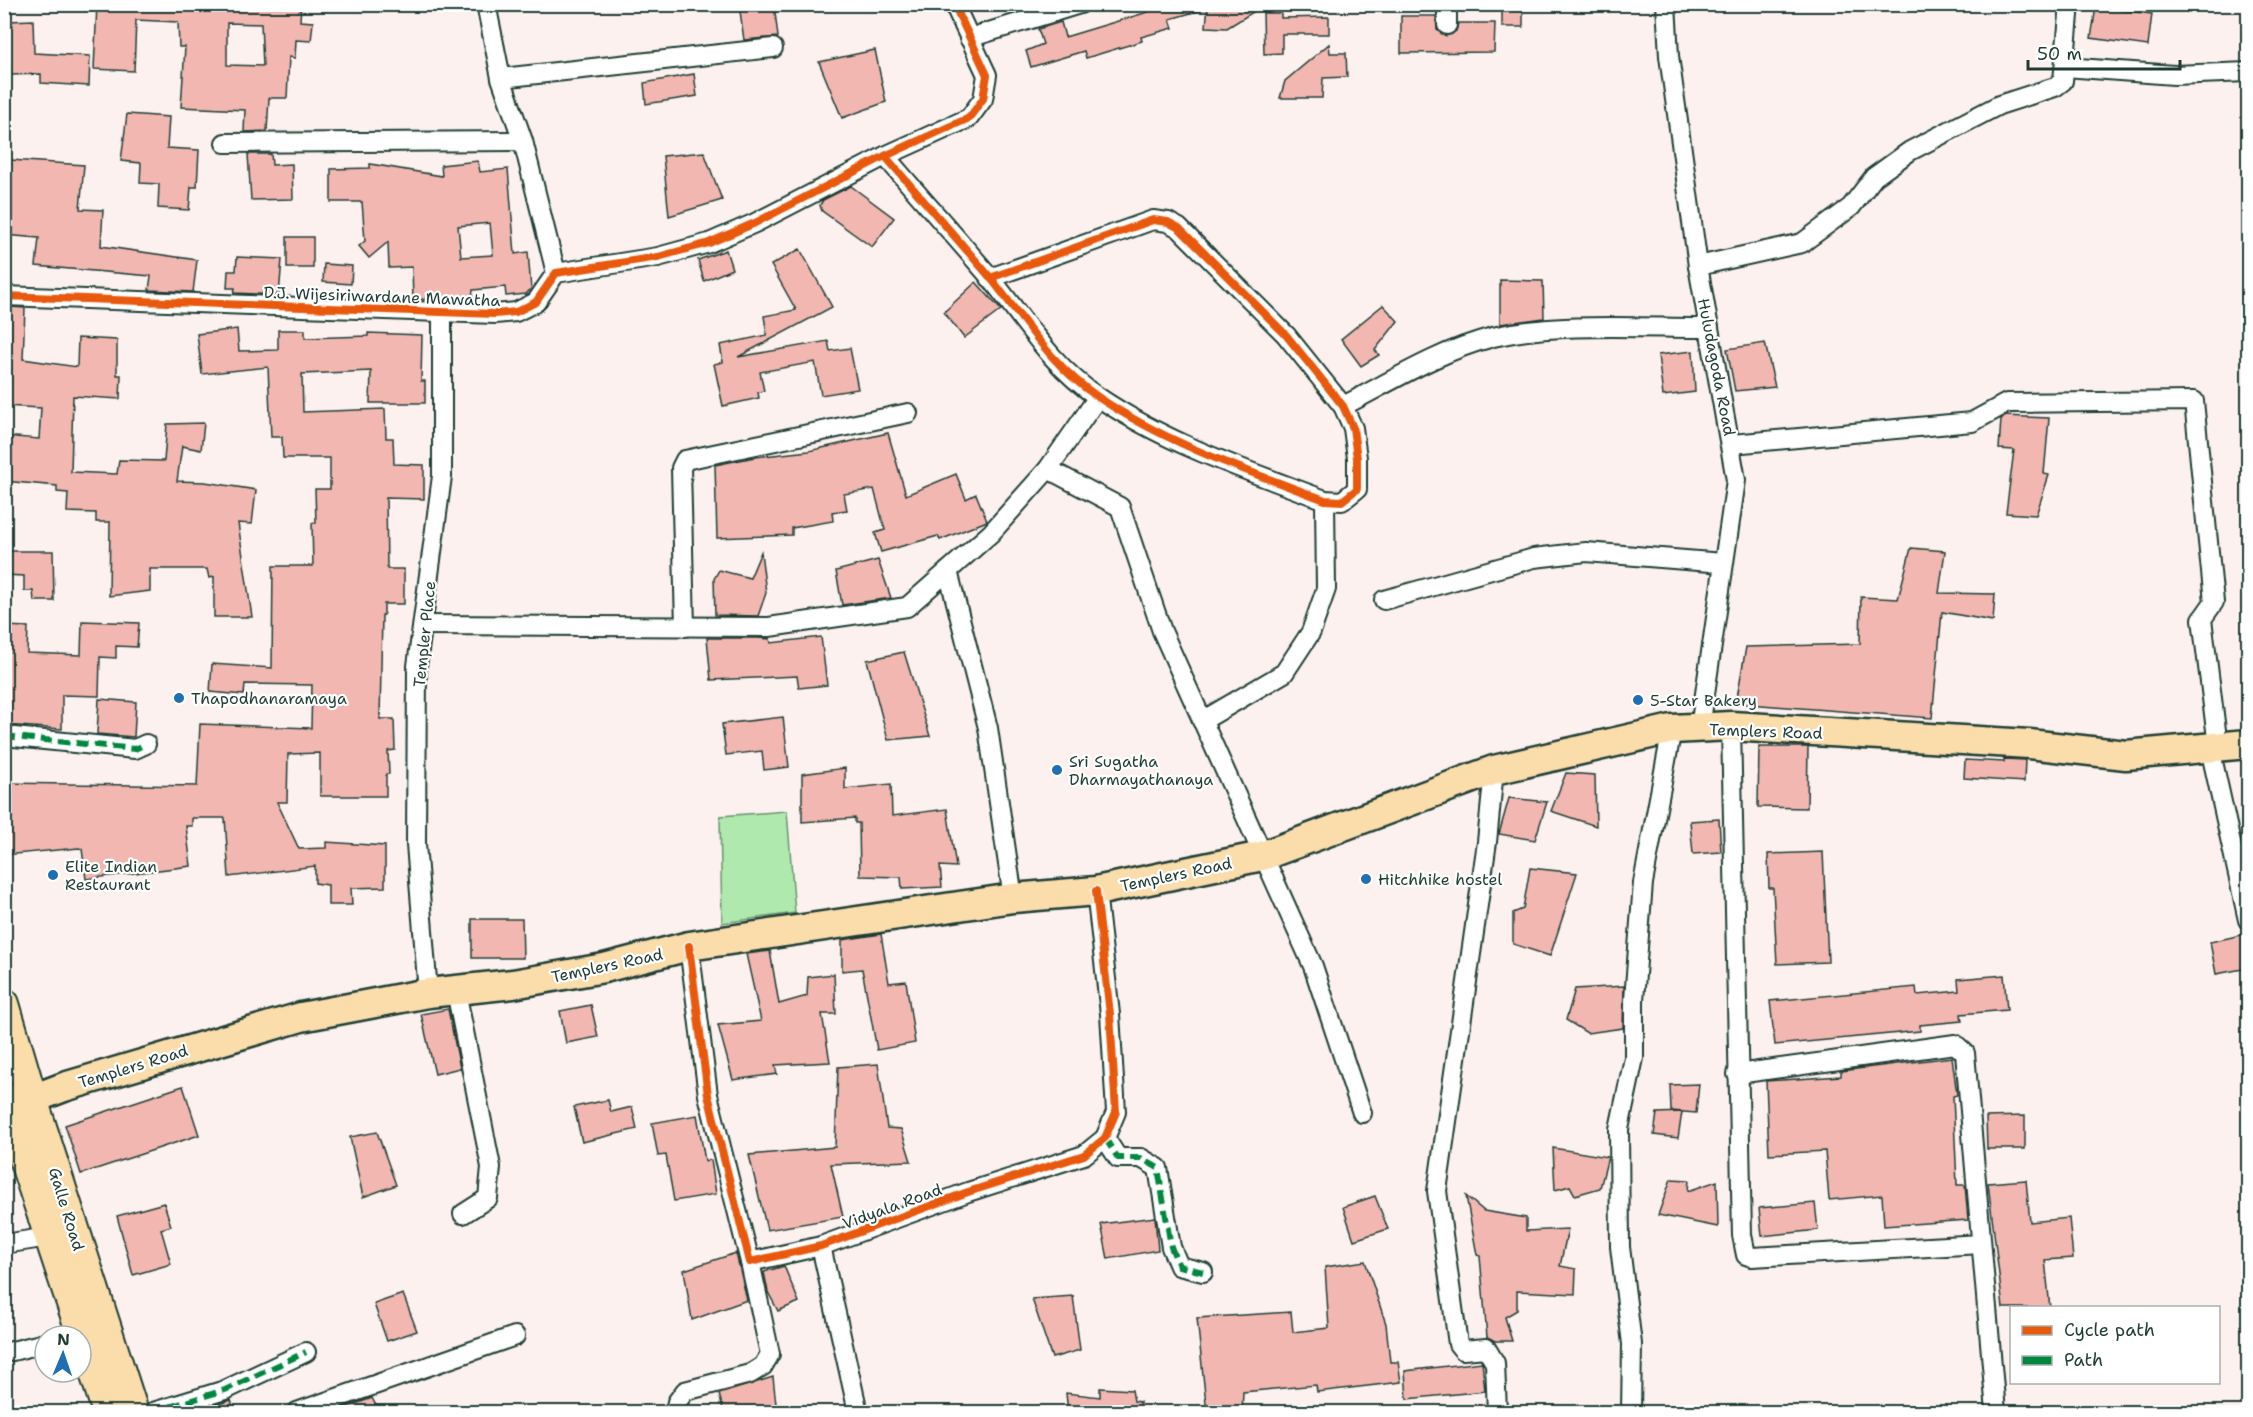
<svg xmlns="http://www.w3.org/2000/svg" width="2253" height="1417" viewBox="0 0 2253 1417" font-family="'Shantell Sans',sans-serif">
<style>
.green{fill:#afe9ad;stroke:#679370;stroke-width:1.5}
.building{fill:#f2b7b0;stroke:#1f3d34;stroke-width:1.5;fill-rule:evenodd}
.lines{fill:none;stroke-linecap:round;stroke-linejoin:round}
.minor-casing{stroke:#1f3d34;stroke-width:22}
.primary-casing{stroke:#1f3d34;stroke-width:33}
.trunk-casing{stroke:#1f3d34;stroke-width:34}
.minor{stroke:#fff;stroke-width:18}
.primary{stroke:#fbddab;stroke-width:28}
.trunk{stroke:#fbddab;stroke-width:30}
.quiet{stroke:#00873e;stroke-width:6;stroke-dasharray:12 6;stroke-linecap:butt}
.cycleway-casing{stroke:#fff;stroke-width:11}
.cycleway{stroke:#e8590c;stroke-width:8}
.poi-dot{fill:#1f6fb2;stroke:#fff;stroke-width:2}
.labels{text-anchor:middle;stroke-width:4.5;stroke-linejoin:round;paint-order:stroke}
.street-label{font-size:16px;fill:#1f3d34;stroke:#fff}
.poi-label{font-size:16px;fill:#1f3d34;stroke:#fff;text-anchor:start}
</style>
<rect width="100%" height="100%" fill="#fcf1ef"/>
<filter id="ink" filterUnits="userSpaceOnUse"><feTurbulence type="fractalNoise" baseFrequency=".0167" numOctaves="2"/><feDisplacementMap in="SourceGraphic" scale="12" xChannelSelector="R" yChannelSelector="G"/><feConvolveMatrix kernelMatrix="1 2 1 2 8 2 1 2 1" color-interpolation-filters="sRGB"/></filter>
<g filter="url(#ink)">
<!-- green -->
<polygon class="green" points="787,811 795,913 722,923 720,816"/>
<!-- building -->
<g class="building">
<path d="M97,4H301L300,21L313,22L311,41L296,40L295,58L289,57L287,98H269L267,131L244,132L245,110L181,107L185,47H179L178,22L136,20L134,71L94,69ZM227,23L261,24L263,66L227,65Z"/>
<polygon points="739,4 774,4 778,37 744,40"/>
<polygon points="1146,4 1204,4 1205,9 1170,19 1173,28 1141,37 1142,41 1086,58 1084,51 1031,67 1026,51 1043,44 1038,29 1061,22 1065,37 1148,12"/>
<polygon points="1208,4 1266,4 1227,28 1206,27"/>
<rect x="1502" y="4" width="21" height="23"/>
<polygon points="2096,7 2152,14 2148,46 2091,38"/>
<polygon points="1263,13 1281,13 1281,18 1329,17 1329,34 1282,34 1282,53 1264,54"/>
<polygon points="1401,16 1436,16 1437,30 1446,36 1456,31 1458,23 1495,23 1494,52 1401,53"/>
<polygon points="33,20 34,53 90,56 89,86 41,83 41,74 11,75 10,51 4,51 4,35 10,34 9,21"/>
<polygon points="1329,44 1330,53 1346,53 1347,77 1323,78 1322,98 1280,98 1285,81"/>
<polygon points="875,50 886,102 842,118 819,62"/>
<polygon points="694,74 697,96 646,104 644,83"/>
<polygon points="127,114 169,117 167,148 199,150 197,187 191,187 189,210 158,208 159,184 140,183 141,163 121,161"/>
<polygon points="704,152 722,200 669,216 663,156"/>
<polygon points="248,154 271,154 272,165 292,164 293,199 251,200"/>
<polygon points="10,160 84,165 80,209 103,210 101,246 197,260 193,292 149,290 151,276 36,266 39,238 4,235 4,200 7,200"/>
<path d="M478,161L480,172L508,169L515,254L528,252L531,289L526,294L506,296L505,287L473,290L472,297L413,300L412,267L389,268L388,242L369,258L359,246L365,241L362,202H331V169L370,168V164L442,176L441,165ZM490,223L493,255L461,257L458,226Z"/>
<polygon points="851,186 894,218 872,247 822,211 820,205 823,200"/>
<rect x="287" y="237" width="26" height="31"/>
<polygon points="800,249 832,307 738,357 828,341 830,351 850,348 858,389 821,395 815,362 760,372 764,391 758,392 759,398 723,406 714,364 723,362 720,345 767,335 764,316 796,310 771,265"/>
<polygon points="726,250 732,269 704,281 698,260"/>
<polygon points="237,257 282,259 279,295 234,293 235,288 227,288 228,271 236,271"/>
<polygon points="324,264 352,266 351,284 323,282"/>
<polygon points="1500,280 1543,281 1544,318 1500,324"/>
<polygon points="976,282 1001,310 964,338 944,312"/>
<polygon points="1383,305 1398,321 1375,350 1379,355 1361,366 1341,339"/>
<polygon points="10,307 25,308 23,359 77,367 78,338 117,340 117,375 121,375 120,399 73,396 71,472 117,474 119,460 164,461 167,424 204,423 201,450 182,446 177,481 205,482 256,490 252,524 238,523 252,617 214,617 214,577 209,578 207,569 150,569 150,591 109,596 110,522 96,522 96,513 67,512 68,493 57,492 57,486 4,481 4,436 39,439 41,408 4,406 8,346 4,346 4,311 10,311"/>
<polygon points="237,329 239,351 278,350 278,330 305,330 305,338 368,336 368,333 422,335 421,381 425,381 425,403 370,403 371,371 302,374 303,412 385,409 386,438 393,438 394,464 424,465 424,499 386,498 387,569 404,569 404,604 384,604 384,615 382,615 380,719 394,719 395,750 388,751 389,774 386,774 386,796 320,796 320,753 288,754 287,802 277,802 299,849 326,848 326,842 385,846 385,887 351,888 352,905 328,905 328,885 315,883 315,866 229,877 225,818 192,818 192,826 186,826 191,866 86,879 82,849 79,848 4,855 4,783 197,786 200,724 311,728 312,685 245,684 244,695 210,692 212,664 272,668 273,566 313,566 312,523 316,523 315,489 330,489 330,458 283,458 282,437 271,437 268,367 202,374 197,334"/>
<polygon points="1765,343 1775,387 1735,391 1727,349"/>
<polygon points="1693,351 1695,392 1663,396 1658,355"/>
<polygon points="2006,416 2049,418 2044,474 2049,475 2036,515 2006,513 2014,450 1999,449 2001,419"/>
<polygon points="888,433 906,495 956,474 966,499 976,494 987,521 940,540 938,536 881,552 875,533 885,530 874,489 844,494 847,510 832,512 833,521 792,528 792,535 717,538 715,465 755,457 809,451"/>
<polygon points="1911,548 1945,551 1939,593 1995,594 1993,621 1942,612 1932,718 1736,703 1746,647 1860,644 1861,597 1898,599"/>
<polygon points="4,551 53,551 54,601 34,601 33,591 24,591 24,576 4,575"/>
<polygon points="761,552 766,593 758,616 715,615 714,579 719,570 750,578"/>
<polygon points="878,560 891,598 842,605 836,571"/>
<polygon points="82,621 139,623 137,647 116,646 116,658 100,657 99,696 62,695 62,729 4,725 4,626 28,627 27,653 81,655"/>
<polygon points="821,637 827,685 799,688 797,676 711,680 707,638 758,638 770,639 771,643"/>
<polygon points="904,652 930,736 888,740 867,660"/>
<polygon points="99,699 136,702 134,737 97,734"/>
<polygon points="783,717 789,767 764,770 762,751 726,755 722,724"/>
<polygon points="1759,747 1808,747 1807,808 1758,807"/>
<polygon points="2004,759 2025,760 2024,782 1964,778 1965,760 2004,762"/>
<polygon points="845,768 845,789 891,784 892,816 947,809 956,867 940,866 942,887 902,889 901,877 860,876 859,823 855,823 855,818 802,822 802,774"/>
<polygon points="1566,773 1595,775 1596,826 1551,811"/>
<polygon points="1509,798 1547,802 1535,840 1499,834"/>
<polygon points="1719,819 1721,852 1693,854 1690,821"/>
<polygon points="1823,852 1828,962 1777,964 1773,888 1769,888 1768,854"/>
<polygon points="1530,868 1577,873 1550,956 1513,944 1513,913 1523,909"/>
<polygon points="472,919 522,919 523,958 472,958"/>
<polygon points="881,934 889,983 906,981 915,1043 877,1050 862,969 842,971 842,940"/>
<polygon points="2246,934 2248,968 2216,974 2210,942"/>
<polygon points="770,951 779,1004 807,996 808,977 834,974 836,1014 822,1014 830,1062 775,1065 777,1074 733,1080 718,1025 761,1021 746,954"/>
<polygon points="2004,975 2007,1010 1961,1014 1962,1021 1920,1025 1920,1031 1775,1045 1770,1001 1916,987 1917,995 1959,991 1958,979"/>
<polygon points="1624,986 1623,1028 1587,1033 1566,1020 1575,989"/>
<polygon points="591,1005 598,1037 566,1043 560,1011"/>
<polygon points="448,1009 460,1068 435,1074 421,1014"/>
<polygon points="1952,1057 1957,1095 1953,1096 1957,1185 1965,1185 1968,1220 1884,1226 1882,1195 1829,1200 1825,1151 1769,1154 1766,1081 1841,1076 1841,1071"/>
<polygon points="878,1064 887,1128 901,1129 911,1161 831,1164 843,1217 767,1230 749,1155 835,1147 838,1067"/>
<polygon points="1699,1084 1696,1113 1671,1111 1670,1085"/>
<polygon points="183,1086 199,1135 81,1174 65,1125"/>
<polygon points="608,1100 611,1112 632,1107 637,1129 582,1142 574,1107"/>
<polygon points="1682,1112 1678,1138 1654,1135 1657,1113"/>
<polygon points="697,1115 705,1161 711,1160 716,1194 674,1201 666,1155 658,1156 652,1123"/>
<polygon points="2025,1116 2025,1149 1987,1149 1986,1117"/>
<polygon points="377,1132 396,1185 363,1197 350,1137"/>
<polygon points="1553,1148 1608,1157 1600,1188 1575,1195 1570,1186 1555,1190"/>
<polygon points="1671,1179 1689,1180 1688,1191 1717,1181 1718,1227 1658,1215"/>
<polygon points="2026,1180 2030,1222 2069,1218 2073,1258 2045,1260 2050,1308 2003,1308 1988,1183"/>
<polygon points="1375,1196 1388,1229 1354,1240 1343,1207"/>
<polygon points="1466,1196 1484,1211 1526,1218 1526,1231 1568,1229 1560,1266 1576,1269 1575,1294 1517,1291 1517,1310 1505,1317 1512,1341 1495,1341 1487,1337 1480,1256 1477,1255"/>
<polygon points="164,1203 171,1226 161,1229 171,1264 133,1275 117,1216"/>
<polygon points="1815,1203 1818,1230 1762,1236 1759,1208"/>
<polygon points="1155,1217 1158,1250 1108,1259 1101,1224"/>
<polygon points="736,1253 747,1300 692,1320 684,1270"/>
<polygon points="1365,1261 1386,1324 1390,1362 1398,1362 1401,1382 1317,1392 1316,1385 1243,1392 1242,1413 1207,1413 1197,1318 1291,1312 1293,1332 1329,1328 1325,1267"/>
<polygon points="784,1266 799,1302 778,1311 768,1292 764,1272"/>
<polygon points="403,1294 417,1331 387,1341 374,1304"/>
<polygon points="1073,1296 1080,1350 1052,1358 1032,1299"/>
<polygon points="1482,1362 1485,1391 1407,1399 1405,1371"/>
<polygon points="773,1377 777,1413 724,1413 719,1394"/>
<polygon points="1100,1388 1132,1390 1134,1401 1140,1402 1140,1413 1068,1413 1066,1393 1100,1397"/>
<polygon points="372,1398 380,1413 330,1413"/>
<polygon points="231,1400 235,1413 190,1413 228,1401"/>
</g>
<g class="lines">
<defs>
<g id="minor">
<polyline points="486,4 501,78 523,141 556,273"/>
<polyline points="1447,4 1447,25"/>
<polyline points="1666,4 1669,56 1698,266 1736,480 1700,728"/>
<polyline points="969,38 1080,4"/>
<polyline points="2065,67 2174,75 2248,72"/>
<polyline points="501,78 773,48"/>
<polyline points="225,143 523,141"/>
<path d="M885,156C919,196 955,236 989,276C1024,319 1051,366 1098,397C1167,444 1248,471 1325,500L1342,501L1357,489V458L1353,428L1343,406L1286,335L1179,228L1168,222L1153,220L990,278"/>
<polyline points="1698,266 1802,243 1851,207 1874,177 1910,151 1999,105 2055,87 2063,81 2070,4"/>
<polyline points="4,296 495,314 516,312 536,302 556,273 658,257 709,243 755,223 885,156 969,118 983,99 987,75 954,4"/>
<path d="M1343,406C1392,381 1439,351 1493,337C1555,322 1644,328 1709,328"/>
<polyline points="1732,444 1972,422 2007,403 2194,401 2214,602 2202,619 2218,746"/>
<polyline points="1048,469 1120,507 1162,631 1313,966 1362,1113"/>
<polyline points="948,571 988,728 1013,898"/>
<polyline points="1384,600 1534,558 1586,552 1723,563"/>
<polyline points="423,625 769,627 907,607 991,533 1048,469 1098,397"/>
<polyline points="685,627 681,468 685,460 908,413"/>
<polyline points="1202,721 1284,673 1311,632 1326,589 1325,500"/>
<polyline points="1731,726 1742,1235 1746,1255 1752,1257 1981,1244"/>
<polyline points="4,736 135,749 146,744"/>
<polyline points="2210,748 2248,920"/>
<polyline points="1494,770 1487,842 1437,1191 1458,1344 1463,1350 1486,1348 1495,1363 1497,1412"/>
<polyline points="689,946 708,1095 750,1262 821,1246 968,1192 1084,1155 1105,1138 1116,1112 1110,1014 1096,891"/>
<polyline points="456,991 491,1167 488,1198 463,1214"/>
<polyline points="428,993 416,844 417,666 442,476 442,312"/>
<polyline points="1737,1074 1955,1044 1965,1053 1996,1412"/>
<polyline points="1105,1138 1118,1158 1141,1158 1158,1168 1171,1247 1179,1266 1203,1272"/>
<polyline points="4,1244 49,1237"/>
<polyline points="821,1246 858,1412"/>
<polyline points="4,1353 45,1343"/>
<polyline points="153,1412 225,1390 306,1352"/>
<polyline points="297,1412 515,1336"/>
<polyline points="675,1412 677,1402 685,1391 750,1374 763,1366 770,1354 750,1262"/>
<polyline points="1631,1412 1632,1344 1620,1247 1619,1129 1634,1058 1634,1000 1643,883 1672,729"/>
</g>
<polyline id="primary" points="9,1108 64,1087 301,1017 428,993 513,984 604,968 689,946 1013,898 1096,891 1262,856 1494,770 1672,729 1731,726 2029,744 2126,755 2248,744"/>
<g id="trunk">
<polyline points="4,1004 32,1099 133,1412"/>
<polyline points="4,1098 108,1412"/>
</g>
</defs>
<!-- minor casing -->
<use href="#minor" class="minor-casing"/>
<!-- primary casing -->
<use href="#primary" class="primary-casing"/>
<!-- trunk casing -->
<use href="#trunk" class="trunk-casing"/>
<!-- minor -->
<use href="#minor" class="minor"/>
<!-- primary -->
<use href="#primary" class="primary"/>
<!-- trunk -->
<use href="#trunk" class="trunk"/>
<!-- quiet -->
<g class="quiet">
<polyline points="4,736 135,749 146,744"/>
<polyline points="1105,1138 1118,1158 1141,1158 1158,1168 1171,1247 1179,1266 1203,1272"/>
<polyline points="153,1412 225,1390 306,1352"/>
</g>
<defs>
<g id="cycleway">
<path d="M885,156C919,196 955,236 989,276C1024,319 1051,366 1098,397C1167,444 1248,471 1325,500L1342,501L1357,489V458L1353,428L1343,406L1286,335L1179,228L1168,222L1153,220L990,278"/>
<polyline points="4,296 495,314 516,312 536,302 556,273 658,257 709,243 755,223 885,156 969,118 983,99 987,75 954,4"/>
<polyline points="689,946 708,1095 750,1262 821,1246 968,1192 1084,1155 1105,1138 1116,1112 1110,1014 1096,891"/>
</g>
</defs>
<!-- cycleway casing -->
<use href="#cycleway" class="cycleway-casing"/>
<!-- cycleway -->
<use href="#cycleway" class="cycleway"/>
</g>
</g>
<!-- markers -->
<g class="poi-dot">
<circle cx="179" cy="698" r="6"/>
<circle cx="1638" cy="700" r="6"/>
<circle cx="1057" cy="770" r="6"/>
<circle cx="53" cy="875" r="6"/>
<circle cx="1366" cy="879" r="6"/>
</g>
<g class="labels">
<!-- street labels -->
<g class="street-label">
<text transform="translate(382 296) rotate(2)" y="6">D.J. Wijesiriwardane Mawatha</text>
<text transform="translate(1717 367) rotate(79)" y="6">Huludagoda Road</text>
<text transform="translate(424 634) rotate(-84)" y="6">Templer Place</text>
<text transform="translate(1766 731) rotate(2)" y="6">Templers Road</text>
<text transform="translate(1176 874) rotate(-12)" y="6">Templers Road</text>
<text transform="translate(607 965) rotate(-12)" y="6">Templers Road</text>
<text transform="translate(133 1066) rotate(-17)" y="6">Templers Road</text>
<text transform="translate(892 1206) rotate(-20)" y="6">Vidyala Road</text>
<text transform="translate(67 1209) rotate(73)" y="6">Galle Road</text>
</g>
<!-- poi labels -->
<g class="poi-label">
<text x="191" y="704">Thapodhanaramaya</text>
<text x="1650" y="706">5-Star Bakery</text>
<text x="1069" y="767">Sri Sugatha<tspan x="1069" dy="18">Dharmayathanaya</tspan></text>
<text x="65" y="872">Elite Indian<tspan x="65" dy="18">Restaurant</tspan></text>
<text x="1378" y="885">Hitchhike hostel</text>
</g>
</g>
<!-- margin -->
<rect width="2253" height="1417" fill="none" stroke="#fff" stroke-width="24"/>
<rect x="12" y="12" width="2229" height="1393" fill="none" stroke="#1f3d34" stroke-width="2" filter="url(#ink)"/>
<!-- legend -->
<rect x="2010" y="1306" width="210" height="78" fill="#ffffff" stroke="#a5b1ae" stroke-width="1.5"/>
<rect x="2022" y="1326" width="30" height="9" fill="#e8590c" stroke="#a5b1ae" stroke-width="1.5"/>
<text x="2064" y="1336" font-size="18" fill="#1f3d34">Cycle path</text>
<rect x="2022" y="1356" width="30" height="9" fill="#00873e" stroke="#a5b1ae" stroke-width="1.5"/>
<text x="2064" y="1366" font-size="18" fill="#1f3d34">Path</text>
<!-- north arrow -->
<g transform="translate(63 1354) rotate(2)"><circle r="28" fill="#ffffff" stroke="#a5b1ae" stroke-width="1.5"/>
<path d="M0-4.5L10 22L0 15L-10 22Z" fill="#1f6fb2"/>
<text y="-9" font-size="16" font-weight="bold" text-anchor="middle" fill="#1f3d34">N</text>
</g>
<!-- scale -->
<path d="M2028 60v9h152v-9" fill="none" stroke="#1f3d34" stroke-width="3"/>
<text x="2037" y="60" font-size="18" fill="#1f3d34" stroke="#ffffff" stroke-width="4.5" paint-order="stroke">50 m</text>
</svg>
